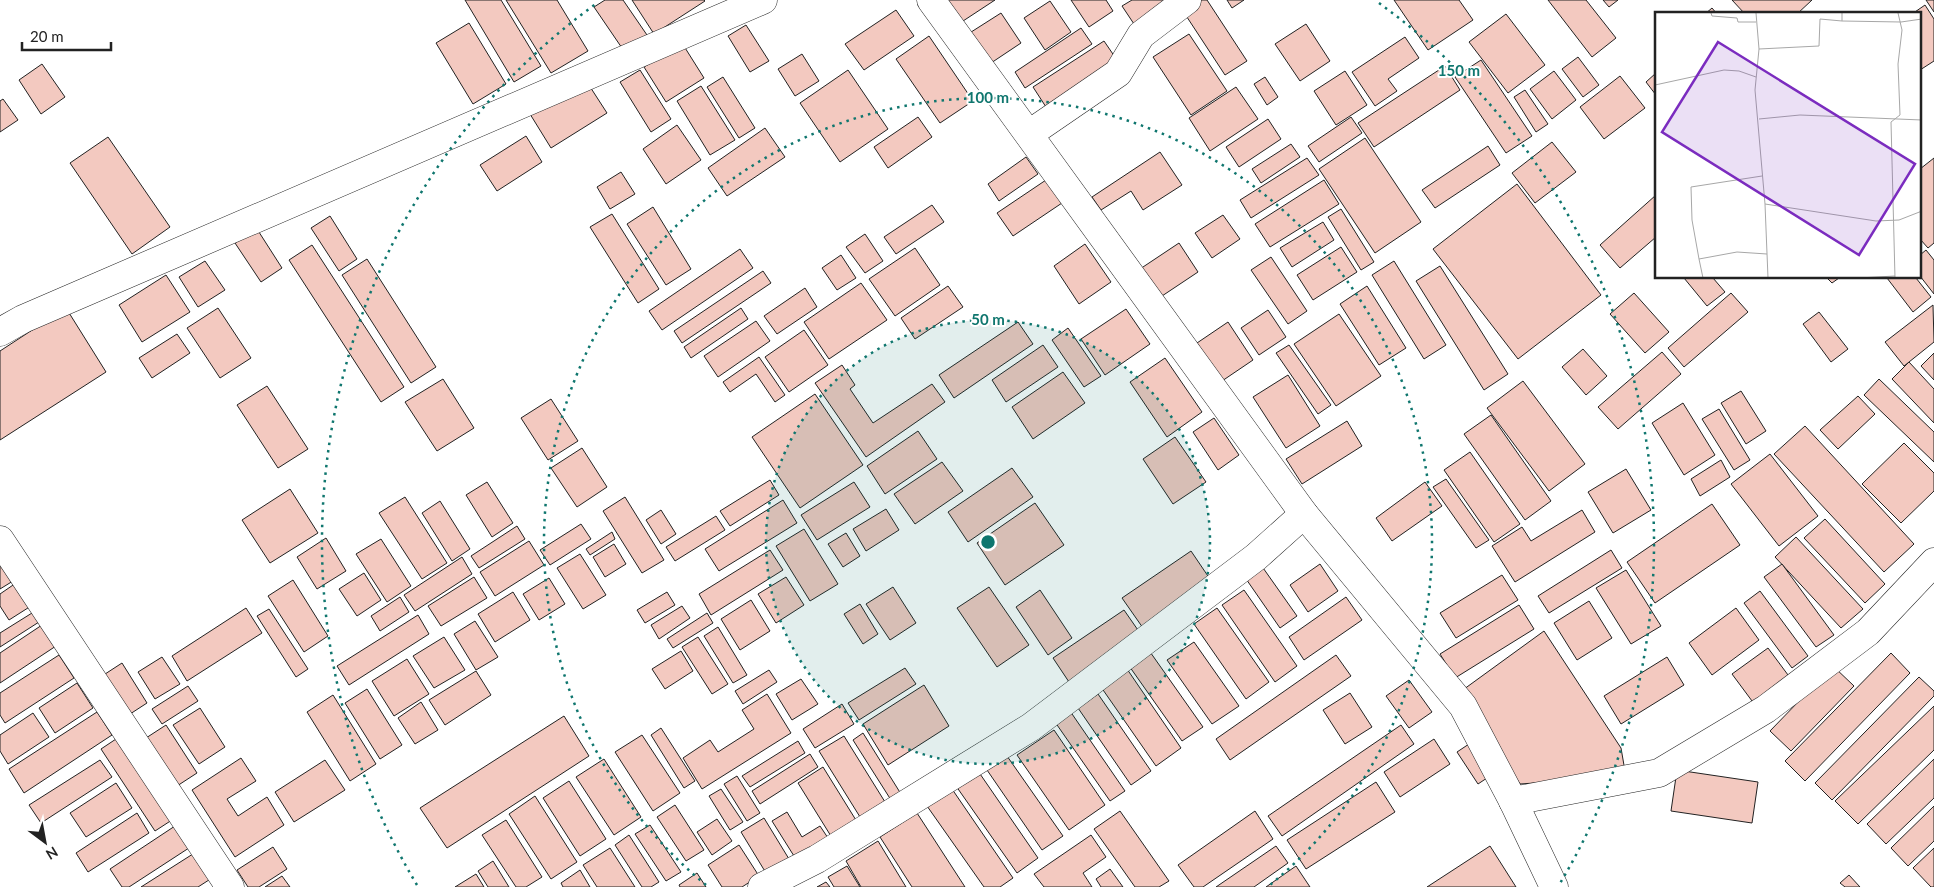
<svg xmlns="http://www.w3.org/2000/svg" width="1934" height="887" viewBox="0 0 1934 887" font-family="Lato,sans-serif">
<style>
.building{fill:#f3c9c0;stroke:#222}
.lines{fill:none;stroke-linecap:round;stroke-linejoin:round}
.minor-casing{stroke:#222;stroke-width:29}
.minor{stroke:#fff;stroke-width:28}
.ring{fill:none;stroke:#0f766e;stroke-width:2.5;stroke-dasharray:2.5 5}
.inset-road{fill:none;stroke:#a7a7a7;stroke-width:1}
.view{fill:#7b2cbf;fill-opacity:0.15;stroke:#7b2cbf;stroke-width:2.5}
.inset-edge{fill:none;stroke:#222;stroke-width:2.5}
.centre{fill:#0f766e;stroke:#fff;stroke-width:2.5}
.ring-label{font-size:15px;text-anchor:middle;font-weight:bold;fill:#0f766e;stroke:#fff;stroke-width:4;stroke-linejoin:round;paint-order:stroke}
</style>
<rect width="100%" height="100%" fill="#fff"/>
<!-- building -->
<g class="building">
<polygon points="465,0 501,0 541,66 514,82"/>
<polygon points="506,0 557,0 588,51 551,73"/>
<polygon points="605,0 623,0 647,35 624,51 594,7"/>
<polygon points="632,0 704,0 705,1 654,34"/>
<polygon points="944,0 995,0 960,23"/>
<polygon points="1071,0 1106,0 1113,11 1089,27"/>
<polygon points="1132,0 1182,0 1138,30 1122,6"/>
<polygon points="1192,0 1207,0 1247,61 1225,75 1181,8"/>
<polygon points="1227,0 1244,0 1232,8"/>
<polygon points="1394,0 1459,0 1473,20 1428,50"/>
<polygon points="1548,0 1586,0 1616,38 1592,57"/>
<polygon points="1603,0 1618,0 1609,7"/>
<polygon points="1732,0 1812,0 1797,14 1745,14"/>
<polygon points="1926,0 1934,0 1934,12"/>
<polygon points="1050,1 1071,32 1045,50 1024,18"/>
<polygon points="1925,5 1934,19 1934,61 1920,70 1920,14 1912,14"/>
<polygon points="1712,8 1717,14 1705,14"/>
<polygon points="896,10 914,36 864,70 845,44"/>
<polygon points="1001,13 1021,43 988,65 968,34"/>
<polygon points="1506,14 1545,65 1508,93 1469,42"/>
<polygon points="469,23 506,84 473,104 436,43"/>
<polygon points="1306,24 1330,61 1300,81 1275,44"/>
<polygon points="746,25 769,61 750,72 728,36"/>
<polygon points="1081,28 1092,44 1025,88 1015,72"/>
<polygon points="1189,34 1227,91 1191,115 1153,57"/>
<polygon points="929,36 973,101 940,123 896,59"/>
<polygon points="1405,37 1419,58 1388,79 1397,91 1375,106 1352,72"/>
<polygon points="1104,41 1117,60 1046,107 1033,87"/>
<polygon points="682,43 704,78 666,102 644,67"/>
<polygon points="802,54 819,81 795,96 778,69"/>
<polygon points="1578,57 1599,85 1583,97 1562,69"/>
<polygon points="1481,60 1532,136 1506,153 1455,77"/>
<polygon points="42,64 65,97 41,114 19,80"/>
<polygon points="1445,66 1460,90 1374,147 1358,123"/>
<polygon points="640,70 671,119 651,132 620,82"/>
<polygon points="848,70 888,129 840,162 800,103"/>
<polygon points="1345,71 1367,105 1336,125 1314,91"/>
<polygon points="1554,71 1576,100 1552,119 1530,89"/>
<polygon points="1656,73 1656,95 1646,82"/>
<polygon points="1620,76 1645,108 1604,139 1580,107"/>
<polygon points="723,77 755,128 739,138 707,87"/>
<polygon points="1265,77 1278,97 1267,105 1254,84"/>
<polygon points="585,79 607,113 551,148 530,114"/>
<polygon points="701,86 735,140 710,155 677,101"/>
<polygon points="1236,87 1258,119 1210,151 1189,118"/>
<polygon points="1525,90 1548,124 1536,132 1514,97"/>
<polygon points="3,99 18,120 0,132 0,101"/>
<polygon points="918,117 932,137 888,168 874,147"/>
<polygon points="1351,117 1362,133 1319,162 1308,146"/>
<polygon points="1268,119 1281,139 1239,167 1226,147"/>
<polygon points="677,125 701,160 666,184 643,149"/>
<polygon points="765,128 785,157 727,196 708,168"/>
<polygon points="526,136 542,162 497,191 480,165"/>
<polygon points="108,137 170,227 132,254 70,163"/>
<polygon points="1365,138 1421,222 1375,253 1319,169"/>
<polygon points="1552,142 1576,172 1535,203 1512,173"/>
<polygon points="1291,144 1300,157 1261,183 1252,169"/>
<polygon points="1488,146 1500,165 1435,208 1422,190"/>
<polygon points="1160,152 1182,185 1143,210 1131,191 1101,210 1092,197"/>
<polygon points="1026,157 1038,174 999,201 988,184"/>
<polygon points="1307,158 1319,175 1251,218 1240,200"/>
<polygon points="1934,158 1934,243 1928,248 1920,239 1920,169"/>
<polygon points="621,172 635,194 610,209 597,187"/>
<polygon points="1046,180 1062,203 1013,236 997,213"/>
<polygon points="1324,180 1339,204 1270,247 1255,224"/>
<polygon points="1517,184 1601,295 1518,359 1433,249"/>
<polygon points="1656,195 1656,237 1620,268 1600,245"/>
<polygon points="932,205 944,222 896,254 884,237"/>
<polygon points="653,207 691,269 666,285 627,224"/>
<polygon points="1341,209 1374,262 1361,270 1328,217"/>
<polygon points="612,214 659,289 638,303 590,227"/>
<polygon points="1223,215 1240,239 1212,258 1195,233"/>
<polygon points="330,216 357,259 339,271 311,228"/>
<polygon points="1323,222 1334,240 1292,267 1280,248"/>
<polygon points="257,229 282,268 261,282 235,243"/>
<polygon points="865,234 883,261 865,273 846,247"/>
<polygon points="1179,243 1198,272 1156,300 1137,271"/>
<polygon points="1085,244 1111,282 1079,304 1054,266"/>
<polygon points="312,245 404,387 381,402 289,260"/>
<polygon points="1341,247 1357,272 1313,300 1297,275"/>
<polygon points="915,248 940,285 895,316 869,279"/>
<polygon points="740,249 753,268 662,330 649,311"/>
<polygon points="1926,250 1934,260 1934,294 1920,276 1920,255"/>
<polygon points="841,255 856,278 837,290 822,268"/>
<polygon points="1271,257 1307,311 1288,324 1251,270"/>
<polygon points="367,259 436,367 411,383 342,275"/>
<polygon points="205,261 225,290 198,307 179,277"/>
<polygon points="1394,261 1446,345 1424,359 1372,275"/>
<polygon points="1440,266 1508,374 1484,390 1416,281"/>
<polygon points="763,271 771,283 682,343 674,331"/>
<polygon points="166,275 190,312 142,342 119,305"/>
<polygon points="1684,278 1713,278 1725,292 1707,306"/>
<polygon points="1827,278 1839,278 1832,283"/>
<polygon points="1887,278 1916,278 1931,297 1913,312"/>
<polygon points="861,283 887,320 829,359 804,322"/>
<polygon points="948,286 963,307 915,339 901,318"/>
<polygon points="1367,286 1406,348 1379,365 1340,304"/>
<polygon points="805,288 817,307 777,334 764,316"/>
<polygon points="1634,293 1669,332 1645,353 1610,314"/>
<polygon points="1731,293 1748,312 1684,367 1668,348"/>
<polygon points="1933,305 1934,342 1904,366 1885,342"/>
<polygon points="66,308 106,372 0,440 0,351"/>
<polygon points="218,308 251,358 220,378 187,328"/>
<polygon points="741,308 748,319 691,358 684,347"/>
<polygon points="1126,309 1150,344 1105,375 1081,339"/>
<polygon points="1268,310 1286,337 1259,355 1241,328"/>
<polygon points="1819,312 1848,349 1831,362 1803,324"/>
<polygon points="1339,314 1381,376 1336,406 1294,344"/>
<polygon points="756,321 770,341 718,377 704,356"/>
<polygon points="1018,322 1033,344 954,398 939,375"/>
<polygon points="1228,322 1253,360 1222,381 1197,343"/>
<polygon points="1068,328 1101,376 1084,387 1052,340"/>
<polygon points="804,330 828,365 789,392 765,357"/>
<polygon points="177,334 190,353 152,378 139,358"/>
<polygon points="1043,345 1058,367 1006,402 992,380"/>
<polygon points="1289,345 1331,405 1318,414 1276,353"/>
<polygon points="1583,349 1607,376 1586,395 1562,367"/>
<polygon points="1662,352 1681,374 1618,429 1598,407"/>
<polygon points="1934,353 1934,380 1921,366"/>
<polygon points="759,357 785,395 775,402 756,374 730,392 723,382"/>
<polygon points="1165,358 1202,412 1167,437 1130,382"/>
<polygon points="1909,362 1934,389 1934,423 1892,379"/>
<polygon points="842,365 855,385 850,389 873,423 932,384 945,402 866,457 815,383"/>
<polygon points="1063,372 1085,403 1033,439 1012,407"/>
<polygon points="1288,375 1320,426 1286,448 1253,397"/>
<polygon points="443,379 474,428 437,451 405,402"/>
<polygon points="1879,379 1934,432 1934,462 1864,395"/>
<polygon points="1523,381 1585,464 1549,491 1487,408"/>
<polygon points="267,386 308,449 278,468 237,405"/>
<polygon points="1741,391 1766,431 1746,444 1721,403"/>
<polygon points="815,394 863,465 800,508 752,437"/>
<polygon points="1858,396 1875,414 1838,449 1820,430"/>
<polygon points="551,399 578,441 548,460 521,418"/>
<polygon points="1683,403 1715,455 1684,475 1652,423"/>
<polygon points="1719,409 1750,460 1734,470 1702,419"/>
<polygon points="1491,415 1551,501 1525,520 1464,434"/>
<polygon points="1214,418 1239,455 1218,470 1193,432"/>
<polygon points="1347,421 1362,446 1302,484 1286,459"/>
<polygon points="1805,426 1914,544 1884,572 1774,454"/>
<polygon points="918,431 937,459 885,494 867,466"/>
<polygon points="1175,437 1206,482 1173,504 1143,459"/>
<polygon points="1904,443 1934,473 1934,491 1901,523 1862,484"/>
<polygon points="582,448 607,487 577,507 551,468"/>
<polygon points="1470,452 1520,524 1494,542 1444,470"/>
<polygon points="1770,454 1818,516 1779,546 1731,484"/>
<polygon points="1721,460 1730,477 1700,496 1691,479"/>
<polygon points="942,462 963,491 915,524 894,494"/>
<polygon points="1012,468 1033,497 968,542 948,512"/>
<polygon points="1626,469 1651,510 1613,533 1588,492"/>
<polygon points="1446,479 1489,540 1476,548 1433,487"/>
<polygon points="770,480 779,495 730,526 720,511"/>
<polygon points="487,482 513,523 492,537 466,495"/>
<polygon points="854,482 870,507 817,540 801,515"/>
<polygon points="1425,482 1442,506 1392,541 1376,518"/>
<polygon points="290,489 318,533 270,563 242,520"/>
<polygon points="405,497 447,563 422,579 379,513"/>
<polygon points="625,497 664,560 642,573 603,511"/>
<polygon points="783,500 797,523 719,571 705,549"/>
<polygon points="440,501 470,549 452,561 422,513"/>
<polygon points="1035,503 1064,545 1005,585 977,543"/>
<polygon points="1712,504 1740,545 1655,603 1627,562"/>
<polygon points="886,509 899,530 866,551 853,529"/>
<polygon points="661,510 676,534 661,544 646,520"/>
<polygon points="1582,510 1595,532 1515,582 1492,546 1522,527 1531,541"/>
<polygon points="716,516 725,530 675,561 666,547"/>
<polygon points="1825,519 1885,584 1865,603 1804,538"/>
<polygon points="581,524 591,539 550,565 540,550"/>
<polygon points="517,526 525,539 479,568 471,556"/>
<polygon points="804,529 838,584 810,601 776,546"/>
<polygon points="612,532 615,539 590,555 586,549"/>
<polygon points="846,533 860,556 843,567 828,544"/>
<polygon points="1796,537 1863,609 1841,628 1775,557"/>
<polygon points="326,538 346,571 317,589 297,557"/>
<polygon points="381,539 411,586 387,602 356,554"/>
<polygon points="529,541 544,565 495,596 480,572"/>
<polygon points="614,544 626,564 605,577 593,557"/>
<polygon points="770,550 783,570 711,615 699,594"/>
<polygon points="1611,550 1622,568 1549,613 1538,596"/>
<polygon points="1191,551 1212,582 1143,628 1122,598"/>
<polygon points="580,554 606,595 583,609 557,568"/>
<polygon points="462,557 472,574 415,611 404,595"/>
<polygon points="0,561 13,581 0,589"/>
<polygon points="1320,564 1338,591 1308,612 1290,585"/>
<polygon points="1782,564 1834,635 1816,647 1764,577"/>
<polygon points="1261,565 1297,616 1280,628 1244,576"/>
<polygon points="1626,570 1661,626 1631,644 1596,588"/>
<polygon points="364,573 381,600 357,616 339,589"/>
<polygon points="1502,575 1518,600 1456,638 1440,613"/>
<polygon points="474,577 487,598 441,626 428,606"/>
<polygon points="786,577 804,605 776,623 758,594"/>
<polygon points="549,578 565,604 539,620 523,594"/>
<polygon points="293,580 328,636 304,652 268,596"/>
<polygon points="16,583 31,606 9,620 0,606 0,594"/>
<polygon points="893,587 916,623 890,640 866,604"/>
<polygon points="989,587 1029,645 997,667 957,608"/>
<polygon points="1040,590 1072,638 1048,655 1016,607"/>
<polygon points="1244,590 1297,666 1275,682 1222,605"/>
<polygon points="1760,591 1808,656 1792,668 1744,603"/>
<polygon points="513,592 530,620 495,642 478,614"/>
<polygon points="667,592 675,605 645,623 637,610"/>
<polygon points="400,597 409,612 380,631 371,616"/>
<polygon points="1346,597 1362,620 1304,660 1289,637"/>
<polygon points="751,600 770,631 740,650 721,619"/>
<polygon points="1589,601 1612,638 1577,660 1554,623"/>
<polygon points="860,604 878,634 863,644 844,614"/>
<polygon points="1519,605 1534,629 1455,678 1440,654"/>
<polygon points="682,606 690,618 659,639 651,625"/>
<polygon points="246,608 262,633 187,681 172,656"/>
<polygon points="1217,608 1269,682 1246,699 1194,624"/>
<polygon points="1736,608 1759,640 1712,675 1689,643"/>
<polygon points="269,609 308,669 296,677 257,616"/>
<polygon points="1124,610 1140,633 1069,682 1053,658"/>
<polygon points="32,613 39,622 0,647 0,633"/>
<polygon points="707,613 713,623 673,648 667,639"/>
<polygon points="418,615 429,634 349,685 337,666"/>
<polygon points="475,621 498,657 476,670 454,634"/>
<polygon points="42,625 56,646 0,683 0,653"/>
<polygon points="718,627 747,675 733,683 704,636"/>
<polygon points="1544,631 1621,748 1625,771 1579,780 1520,784 1460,692"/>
<polygon points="444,637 465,670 434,688 413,656"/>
<polygon points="698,637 728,684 712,694 682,647"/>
<polygon points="1194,642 1239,706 1212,724 1167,660"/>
<polygon points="1768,648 1791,679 1755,705 1732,674"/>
<polygon points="1148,649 1203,727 1182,741 1127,663"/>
<polygon points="681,651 693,671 665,689 652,669"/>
<polygon points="1891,653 1910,673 1805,781 1785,761"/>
<polygon points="59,655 74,678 5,723 0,715 0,693"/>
<polygon points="1336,655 1351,676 1230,760 1216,739"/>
<polygon points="162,657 180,684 155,699 138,672"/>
<polygon points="1667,657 1684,685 1621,724 1604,696"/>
<polygon points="407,659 429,694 394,716 372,681"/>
<polygon points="122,663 147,703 127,716 102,676"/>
<polygon points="1833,666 1854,686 1791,751 1770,731"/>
<polygon points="905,668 916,684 859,720 848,703"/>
<polygon points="1127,669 1181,748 1156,766 1101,687"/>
<polygon points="769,670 777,682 743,704 735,691"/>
<polygon points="476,671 491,695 445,725 429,700"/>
<polygon points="1919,677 1934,691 1934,696 1832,800 1815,783"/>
<polygon points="801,679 818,704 792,720 776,694"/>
<polygon points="1409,680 1432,712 1409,728 1386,696"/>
<polygon points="77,683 93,708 55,733 39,708"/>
<polygon points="924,685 949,726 888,765 863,724"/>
<polygon points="188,686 198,701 162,724 152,709"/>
<polygon points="367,689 402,745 380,759 345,703"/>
<polygon points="1350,693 1372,727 1345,744 1323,710"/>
<polygon points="767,694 791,733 702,789 683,758 710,740 718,752 754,729 742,710"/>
<polygon points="1098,694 1151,771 1131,785 1078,708"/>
<polygon points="333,695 376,764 350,781 307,712"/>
<polygon points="421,702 438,730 415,744 398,718"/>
<polygon points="842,704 854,724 815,748 803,729"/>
<polygon points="1934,706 1934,750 1858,824 1835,801"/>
<polygon points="200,708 225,747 199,764 173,725"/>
<polygon points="1070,711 1125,791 1110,801 1055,722"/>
<polygon points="97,712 112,735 24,793 9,769"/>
<polygon points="33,713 49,737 8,764 0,751 0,735"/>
<polygon points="564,716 589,756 447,848 420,808"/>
<polygon points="166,725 197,773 177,786 146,738"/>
<polygon points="1401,725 1414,744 1282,836 1268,816"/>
<polygon points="661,728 695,781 684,788 651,735"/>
<polygon points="1054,730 1105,805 1069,830 1017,755"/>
<polygon points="863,733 901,794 891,800 853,740"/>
<polygon points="122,735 175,818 155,831 101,749"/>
<polygon points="642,735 680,793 653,811 615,752"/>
<polygon points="844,736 890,810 865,825 819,751"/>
<polygon points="1434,739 1450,764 1400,797 1384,772"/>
<polygon points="798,741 805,753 750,787 742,776"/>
<polygon points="1472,742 1493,774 1478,784 1457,752"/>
<polygon points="810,754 818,767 760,804 752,791"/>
<polygon points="1007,756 1063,836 1042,850 987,770"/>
<polygon points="241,758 256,781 227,799 238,816 267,797 284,825 235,857 192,790"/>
<polygon points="604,759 641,817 614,835 576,777"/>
<polygon points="1934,759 1934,798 1886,844 1867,824"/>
<polygon points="100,760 112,777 41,823 29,805"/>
<polygon points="325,760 345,790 294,822 275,792"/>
<polygon points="823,767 859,825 834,841 798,783"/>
<polygon points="1677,770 1758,782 1752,823 1671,811"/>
<polygon points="978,771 1038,858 1017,873 956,786"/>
<polygon points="737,776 760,813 747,821 724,784"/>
<polygon points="569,781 606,839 580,856 543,798"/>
<polygon points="1376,782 1395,812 1306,869 1287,840"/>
<polygon points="116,783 132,808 86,837 70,813"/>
<polygon points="721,789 743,822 730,830 709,796"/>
<polygon points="952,789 1013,878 1000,887 984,887 927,806"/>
<polygon points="535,796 577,862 551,879 509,814"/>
<polygon points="675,805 704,850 686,861 657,817"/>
<polygon points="1934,806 1934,841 1908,866 1891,848"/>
<polygon points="1120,811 1169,881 1159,887 1135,887 1094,829"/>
<polygon points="1255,811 1273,839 1203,887 1194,887 1178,865"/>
<polygon points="787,812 802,837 820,826 832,844 799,864 772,821"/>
<polygon points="137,813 149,833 88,872 76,853"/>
<polygon points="917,813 965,887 912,887 880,837"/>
<polygon points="764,818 789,859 766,873 741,832"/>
<polygon points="717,819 732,841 712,855 697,832"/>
<polygon points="506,820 542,877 526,887 516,887 482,835"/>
<polygon points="178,824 192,846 129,887 122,887 110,869"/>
<polygon points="650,825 681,872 666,881 635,834"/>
<polygon points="629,835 659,882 651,887 642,887 615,845"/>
<polygon points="1091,835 1106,857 1083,873 1092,887 1044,887 1034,874"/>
<polygon points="878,841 906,887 861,887 846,861"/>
<polygon points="739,845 759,876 742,887 722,887 708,865"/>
<polygon points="1276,846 1288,863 1254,887 1216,887"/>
<polygon points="1490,846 1516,887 1427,887"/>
<polygon points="273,847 287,869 259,887 248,887 237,870"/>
<polygon points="610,848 635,887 597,887 583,865"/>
<polygon points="1934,848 1934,887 1931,887 1913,868"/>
<polygon points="196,852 212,878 198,887 141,887"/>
<polygon points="493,861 509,887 488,887 478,871"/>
<polygon points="847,866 860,887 834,887 828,877"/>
<polygon points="1296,866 1310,887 1266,887"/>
<polygon points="1110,869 1123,887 1101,887 1096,879"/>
<polygon points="580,870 590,887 563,887 561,883"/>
<polygon points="697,873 706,887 680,887 679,885"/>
<polygon points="476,874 484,887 455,887"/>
<polygon points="1849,875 1860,887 1845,887 1840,883"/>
<polygon points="282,876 290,887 265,887"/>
<polygon points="826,882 830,887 817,887"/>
</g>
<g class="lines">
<defs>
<g id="minor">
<polyline points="931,0 1304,514 1463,706 1513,801 1554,887"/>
<polyline points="1029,134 1118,73 1141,35 1187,0"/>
<polyline points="0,332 23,319 763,0"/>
<polyline points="0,540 230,887"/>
<polyline points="1513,801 1659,773 1766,709 1868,632 1934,562"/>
<polyline points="762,887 817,859 1031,727 1256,557 1304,514"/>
</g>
</defs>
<!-- minor casing -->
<use href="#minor" class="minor-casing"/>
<!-- minor -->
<use href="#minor" class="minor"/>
</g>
<!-- distance rings -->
<circle cx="988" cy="542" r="222" fill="#0f766e" fill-opacity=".12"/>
<g class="ring">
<circle cx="988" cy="542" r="222"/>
<path d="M706 885A444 444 0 1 1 1270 885"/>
<path d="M417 885A666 666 0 0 1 597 3M1379 3A666 666 0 0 1 1559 885"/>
</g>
<!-- overview -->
<g transform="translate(1655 12)">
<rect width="266" height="266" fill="#fff"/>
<path class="inset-road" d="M56,1L57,4L82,6L83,10H101M101,1L104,37L100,78L110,192L113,266M187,9L246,10L267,7M104,37L164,34L165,7L187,9V1M0,73L69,58L84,59L101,65M104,107L145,103L267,108M107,164L36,175L37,208L44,247L82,240L112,242M110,192L221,209L244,208L267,199M44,247L48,266M204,266L240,264M240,266L236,110L245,103L243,52L247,18L243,1"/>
<path class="view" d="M63,30L260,152L204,243L7,120Z"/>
<rect width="266" height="266" class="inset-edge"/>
</g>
<circle cx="988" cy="542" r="8" class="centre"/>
<g class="ring-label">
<text x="1459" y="76">150 m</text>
<text x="988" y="103">100 m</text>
<text x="988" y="325">50 m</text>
</g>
<!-- north arrow -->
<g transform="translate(45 842) rotate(148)" stroke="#ffffff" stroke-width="4" paint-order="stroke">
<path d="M0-4L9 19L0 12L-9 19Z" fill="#222222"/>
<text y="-8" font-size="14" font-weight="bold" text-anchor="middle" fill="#222222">N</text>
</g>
<!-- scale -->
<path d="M22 42v8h89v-8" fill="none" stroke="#222222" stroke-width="2.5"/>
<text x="30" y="42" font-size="15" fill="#222222" stroke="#ffffff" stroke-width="4" paint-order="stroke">20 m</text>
</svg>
